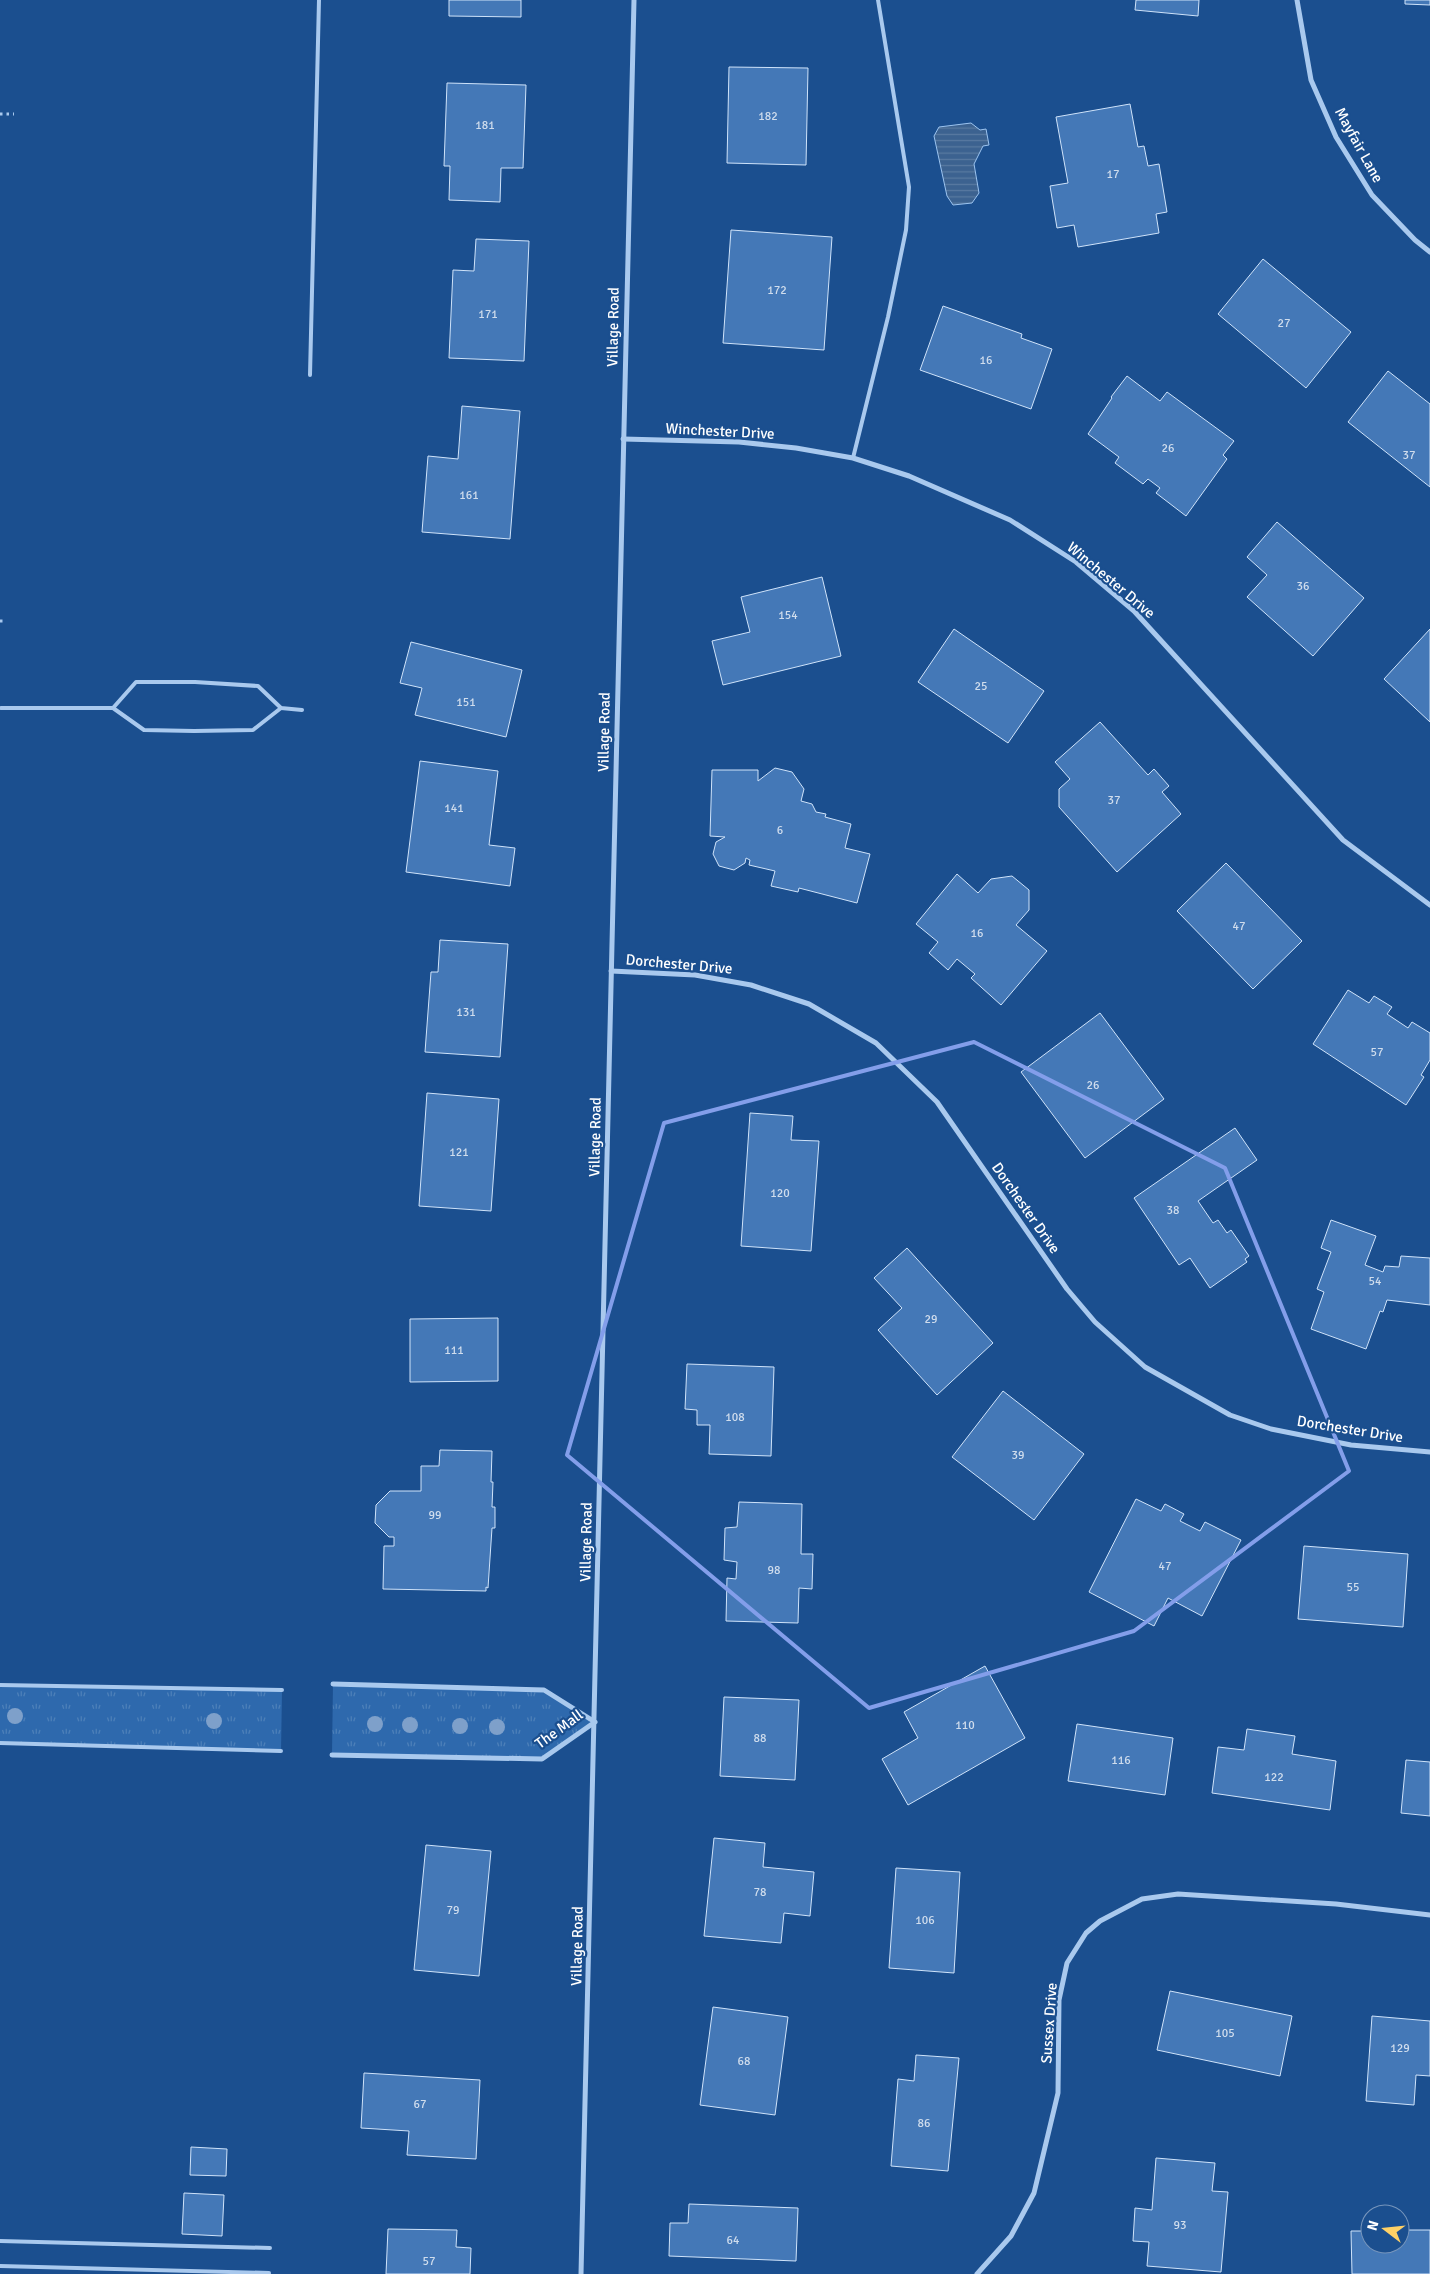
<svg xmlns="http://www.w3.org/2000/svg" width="1430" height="2274" viewBox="0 0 1430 2274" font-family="Signika,sans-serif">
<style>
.grass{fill:url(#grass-tufts)}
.water{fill:url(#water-rules);stroke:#9cc4f0}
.building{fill:#4478b7;stroke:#cfe3fa}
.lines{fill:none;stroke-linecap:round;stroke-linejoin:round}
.path{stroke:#a9c9ee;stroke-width:3;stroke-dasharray:2.5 4;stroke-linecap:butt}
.service{stroke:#a9c9ee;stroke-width:4}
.minor{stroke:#a9c9ee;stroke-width:5}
.tree{fill:#7ea0ca}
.marked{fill:none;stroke:#839eea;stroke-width:4;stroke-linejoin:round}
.labels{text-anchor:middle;stroke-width:4.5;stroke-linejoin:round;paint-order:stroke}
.number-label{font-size:12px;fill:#d0dded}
.street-label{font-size:15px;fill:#fff;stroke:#1b4f8f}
</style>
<defs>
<pattern id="grass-tufts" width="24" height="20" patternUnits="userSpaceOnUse" patternTransform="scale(1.25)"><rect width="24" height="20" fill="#2e69ad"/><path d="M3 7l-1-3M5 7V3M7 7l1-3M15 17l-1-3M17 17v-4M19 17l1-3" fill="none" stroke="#4d80b9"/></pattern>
<pattern id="water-rules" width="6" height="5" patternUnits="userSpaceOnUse" patternTransform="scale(1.25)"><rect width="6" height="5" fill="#3c6290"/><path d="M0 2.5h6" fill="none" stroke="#597aa1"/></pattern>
</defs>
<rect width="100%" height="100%" fill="#1b4f8f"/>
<!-- grass -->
<g class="grass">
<polygon points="333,1684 544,1690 595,1722 542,1759 332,1755"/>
<polygon points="0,1685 282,1690 281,1751 0,1743"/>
</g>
<!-- water -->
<polygon class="water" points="971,123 980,130 986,129 989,145 983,146 974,164 979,193 972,203 953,205 947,196 934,136 939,127"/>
<!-- building -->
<g class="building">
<polygon points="449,0 521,0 521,17 449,16"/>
<polygon points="1136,0 1199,0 1198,16 1135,10"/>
<polygon points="1405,0 1430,0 1430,5 1405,4"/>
<polygon points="729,67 808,68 806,165 727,163"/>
<polygon points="447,83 526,85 523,168 501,168 500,202 449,200 450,166 444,166"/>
<polygon points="1130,104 1138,147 1144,146 1148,166 1159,164 1167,212 1156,214 1159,233 1078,247 1074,225 1057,228 1050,186 1068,183 1056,117"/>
<polygon points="731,230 832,237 824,350 723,343"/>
<polygon points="476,239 529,241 524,361 449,358 453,270 474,271"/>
<polygon points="1263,259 1351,332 1306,388 1218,314"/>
<polygon points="943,306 1022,334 1021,338 1052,349 1031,409 920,370"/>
<polygon points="1388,371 1430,404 1430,487 1348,422"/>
<polygon points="1127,376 1160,401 1167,392 1234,441 1223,455 1227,459 1186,516 1156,493 1160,488 1148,479 1143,484 1115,463 1119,457 1088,434 1112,398 1111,397"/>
<polygon points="462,406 520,411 510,539 422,532 428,456 458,459"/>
<polygon points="1277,522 1364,598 1313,656 1247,597 1267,575 1247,557"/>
<polygon points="822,577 841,656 723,685 712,641 750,632 741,597"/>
<polygon points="954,629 1044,691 1008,743 918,682"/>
<polygon points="1430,629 1430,722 1384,679"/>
<polygon points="411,642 522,670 506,737 415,715 422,688 400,683"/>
<polygon points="1100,722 1148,775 1154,769 1169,786 1162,792 1181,814 1117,872 1059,807 1059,789 1070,779 1055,762"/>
<polygon points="420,761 498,771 489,845 515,848 510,886 406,872"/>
<polygon points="775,768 792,772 804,789 801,801 812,804 816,812 826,814 825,817 851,824 845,848 870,854 857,903 799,888 798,892 771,886 775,871 749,865 750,860 746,858 745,863 734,870 719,866 713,854 716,842 725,837 710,836 712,770 758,770 758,781"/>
<polygon points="1226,863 1302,941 1253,989 1177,911"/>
<polygon points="957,874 978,893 991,879 1012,876 1029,890 1029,910 1016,925 1047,951 1001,1005 971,978 975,974 957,959 948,970 929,953 938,942 916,924"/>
<polygon points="440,940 508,944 500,1057 425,1052 431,972 438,972"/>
<polygon points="1348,990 1369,1003 1374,996 1392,1007 1387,1014 1408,1028 1412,1022 1430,1033 1430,1060 1421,1075 1424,1077 1406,1105 1313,1044"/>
<polygon points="1100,1013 1164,1099 1085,1158 1021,1072"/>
<polygon points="427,1093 499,1099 491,1211 419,1206"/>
<polygon points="750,1113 793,1116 791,1140 819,1141 811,1251 741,1246"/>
<polygon points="1235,1128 1257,1160 1198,1201 1213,1223 1218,1220 1227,1233 1231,1230 1249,1256 1245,1259 1247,1262 1210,1288 1190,1258 1179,1265 1134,1198"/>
<polygon points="1331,1220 1376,1236 1365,1265 1383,1272 1385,1266 1399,1267 1401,1256 1430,1258 1430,1305 1387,1300 1383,1312 1380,1311 1366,1349 1311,1329 1324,1292 1317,1289 1331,1252 1321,1248"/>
<polygon points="907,1248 993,1343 937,1395 878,1330 902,1308 874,1278"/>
<polygon points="498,1318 498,1381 410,1382 410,1319"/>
<polygon points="687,1364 774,1367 771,1456 709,1454 710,1425 697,1425 697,1410 685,1409"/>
<polygon points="1003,1391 1084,1454 1034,1520 952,1457"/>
<polygon points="440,1450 492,1451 491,1482 493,1482 492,1507 495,1507 495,1528 492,1528 488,1588 486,1587 486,1591 383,1589 384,1546 394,1546 394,1537 389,1537 375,1523 376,1505 390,1491 421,1491 421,1466 439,1466"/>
<polygon points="1136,1499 1161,1511 1165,1504 1184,1514 1180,1521 1200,1531 1205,1522 1241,1540 1202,1616 1168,1598 1154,1626 1089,1592"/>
<polygon points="739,1502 802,1504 801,1554 813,1554 812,1589 799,1588 798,1623 726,1621 727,1578 736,1579 737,1562 724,1560 725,1528 737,1527"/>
<polygon points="1304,1546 1408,1554 1403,1627 1298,1619"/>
<polygon points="985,1666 1025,1738 908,1805 882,1759 918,1738 904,1712"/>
<polygon points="724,1697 799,1700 795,1780 720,1776"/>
<polygon points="1077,1724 1173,1738 1165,1795 1068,1781"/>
<polygon points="1247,1729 1295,1736 1292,1754 1336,1761 1330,1810 1212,1793 1218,1747 1244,1750"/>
<polygon points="1406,1760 1430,1762 1430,1816 1401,1813"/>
<polygon points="714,1838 765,1843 763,1867 814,1872 810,1916 784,1913 781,1943 704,1936"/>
<polygon points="426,1845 491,1851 479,1976 414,1970"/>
<polygon points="896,1868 960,1872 954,1973 889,1968"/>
<polygon points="1170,1991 1292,2016 1280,2076 1157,2050"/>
<polygon points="713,2007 788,2017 775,2115 700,2105"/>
<polygon points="1372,2016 1430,2021 1430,2076 1416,2075 1414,2105 1366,2101"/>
<polygon points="916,2055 959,2058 948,2171 891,2166 898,2079 914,2081"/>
<polygon points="364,2073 480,2080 476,2159 407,2155 409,2131 361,2128"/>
<polygon points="191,2147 227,2149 226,2176 190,2175"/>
<polygon points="1156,2158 1215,2163 1212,2191 1228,2192 1221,2272 1147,2266 1149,2242 1133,2241 1135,2208 1152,2210"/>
<polygon points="184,2193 224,2195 222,2236 182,2234"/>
<polygon points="689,2204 798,2208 796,2261 669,2256 670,2223 688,2223"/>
<polygon points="388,2229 457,2230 456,2247 471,2248 470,2274 386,2274"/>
<polygon points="1400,2230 1430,2230 1430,2274 1352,2274 1351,2231 1370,2231 1370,2244 1400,2244"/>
</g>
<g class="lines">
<!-- path -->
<g class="path">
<polyline points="0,114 14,114"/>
<polyline points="0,621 3,621"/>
</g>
<!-- service -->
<g class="service">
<polyline points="310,375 319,0"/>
<polyline points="853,458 888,317 906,230 909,187 878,0"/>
<polyline points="1,708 113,708 144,730 194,731 253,730 281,708"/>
<polyline points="113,708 136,682 195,682 258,686 281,708 302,710"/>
<polyline points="0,1685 282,1690"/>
<polyline points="0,1743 281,1751"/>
<polyline points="0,2241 270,2248"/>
<polyline points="0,2266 269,2273"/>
</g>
<!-- minor -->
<g class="minor">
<polyline points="1297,0 1311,80 1336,137 1372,195 1415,240 1430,252"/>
<polyline points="623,439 739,442 796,448 853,458 909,476 1010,520 1076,562 1134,611 1343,840 1430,905"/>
<polyline points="611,971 695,975 751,985 809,1004 876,1043 937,1102 1067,1289 1095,1322 1145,1367 1230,1415 1271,1429 1351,1445 1430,1452"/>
<polyline points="332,1755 542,1759 595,1722 544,1690 333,1684"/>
<polyline points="581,2274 634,0"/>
<polyline points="977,2274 1011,2236 1034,2193 1058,2093 1059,2000 1067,1963 1086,1933 1100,1921 1142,1899 1178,1894 1336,1904 1430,1915"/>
</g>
</g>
<!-- trees -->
<g class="tree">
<circle cx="15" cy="1716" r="8"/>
<circle cx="214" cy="1721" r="8"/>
<circle cx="375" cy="1724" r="8"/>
<circle cx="410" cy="1725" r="8"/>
<circle cx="460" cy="1726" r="8"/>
<circle cx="497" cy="1727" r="8"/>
</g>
<!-- marked area -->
<path class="marked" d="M974,1042L1225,1168L1349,1471L1134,1631L869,1708L567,1455L664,1123Z"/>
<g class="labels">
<!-- number labels -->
<g class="number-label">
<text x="768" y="120">182</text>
<text x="485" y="129">181</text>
<text x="1113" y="178">17</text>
<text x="777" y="294">172</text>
<text x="488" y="318">171</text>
<text x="1284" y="327">27</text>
<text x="986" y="364">16</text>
<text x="1168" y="452">26</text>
<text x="1409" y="459">37</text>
<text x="469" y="499">161</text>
<text x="1303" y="590">36</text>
<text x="788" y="619">154</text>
<text x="981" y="690">25</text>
<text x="466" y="706">151</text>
<text x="1114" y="804">37</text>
<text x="454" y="812">141</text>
<text x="780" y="834">6</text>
<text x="1239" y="930">47</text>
<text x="977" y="937">16</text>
<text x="466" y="1016">131</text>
<text x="1377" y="1056">57</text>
<text x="1093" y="1089">26</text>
<text x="459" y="1156">121</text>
<text x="780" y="1197">120</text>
<text x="1173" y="1214">38</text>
<text x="1375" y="1285">54</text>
<text x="931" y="1323">29</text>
<text x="454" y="1354">111</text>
<text x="735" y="1421">108</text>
<text x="1018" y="1459">39</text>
<text x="435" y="1519">99</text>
<text x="1165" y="1570">47</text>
<text x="774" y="1574">98</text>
<text x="1353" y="1591">55</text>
<text x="965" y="1729">110</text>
<text x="760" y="1742">88</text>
<text x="1121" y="1764">116</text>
<text x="1274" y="1781">122</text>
<text x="760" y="1896">78</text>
<text x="453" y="1914">79</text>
<text x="925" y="1924">106</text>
<text x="1225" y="2037">105</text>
<text x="1400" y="2052">129</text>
<text x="744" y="2065">68</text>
<text x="420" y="2108">67</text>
<text x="924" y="2127">86</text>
<text x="1180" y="2229">93</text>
<text x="733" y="2244">64</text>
<text x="429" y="2265">57</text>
</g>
<!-- street labels -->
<g class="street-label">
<text transform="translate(1359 145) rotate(61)" y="5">Mayfair Lane</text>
<text transform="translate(613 327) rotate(-89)" y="5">Village Road</text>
<text transform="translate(720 431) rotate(3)" y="5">Winchester Drive</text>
<text transform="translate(1111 580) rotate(40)" y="5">Winchester Drive</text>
<text transform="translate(604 732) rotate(-89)" y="5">Village Road</text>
<text transform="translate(679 964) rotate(5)" y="5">Dorchester Drive</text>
<text transform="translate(595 1137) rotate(-89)" y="5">Village Road</text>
<text transform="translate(1026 1208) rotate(55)" y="5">Dorchester Drive</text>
<text transform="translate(1350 1429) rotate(9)" y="5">Dorchester Drive</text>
<text transform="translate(586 1542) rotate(-89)" y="5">Village Road</text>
<text transform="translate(559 1729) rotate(-36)" y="5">The Mall</text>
<text transform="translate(577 1946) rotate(-89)" y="5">Village Road</text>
<text transform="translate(1049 2023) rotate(-86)" y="5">Sussex Drive</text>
</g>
</g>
<!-- north arrow -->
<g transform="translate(1385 2229) rotate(286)"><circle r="24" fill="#1b4f8f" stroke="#7695bc"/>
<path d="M0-4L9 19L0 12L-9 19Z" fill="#ffd166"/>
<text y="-8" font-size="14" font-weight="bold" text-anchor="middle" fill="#ffffff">N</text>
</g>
</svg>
